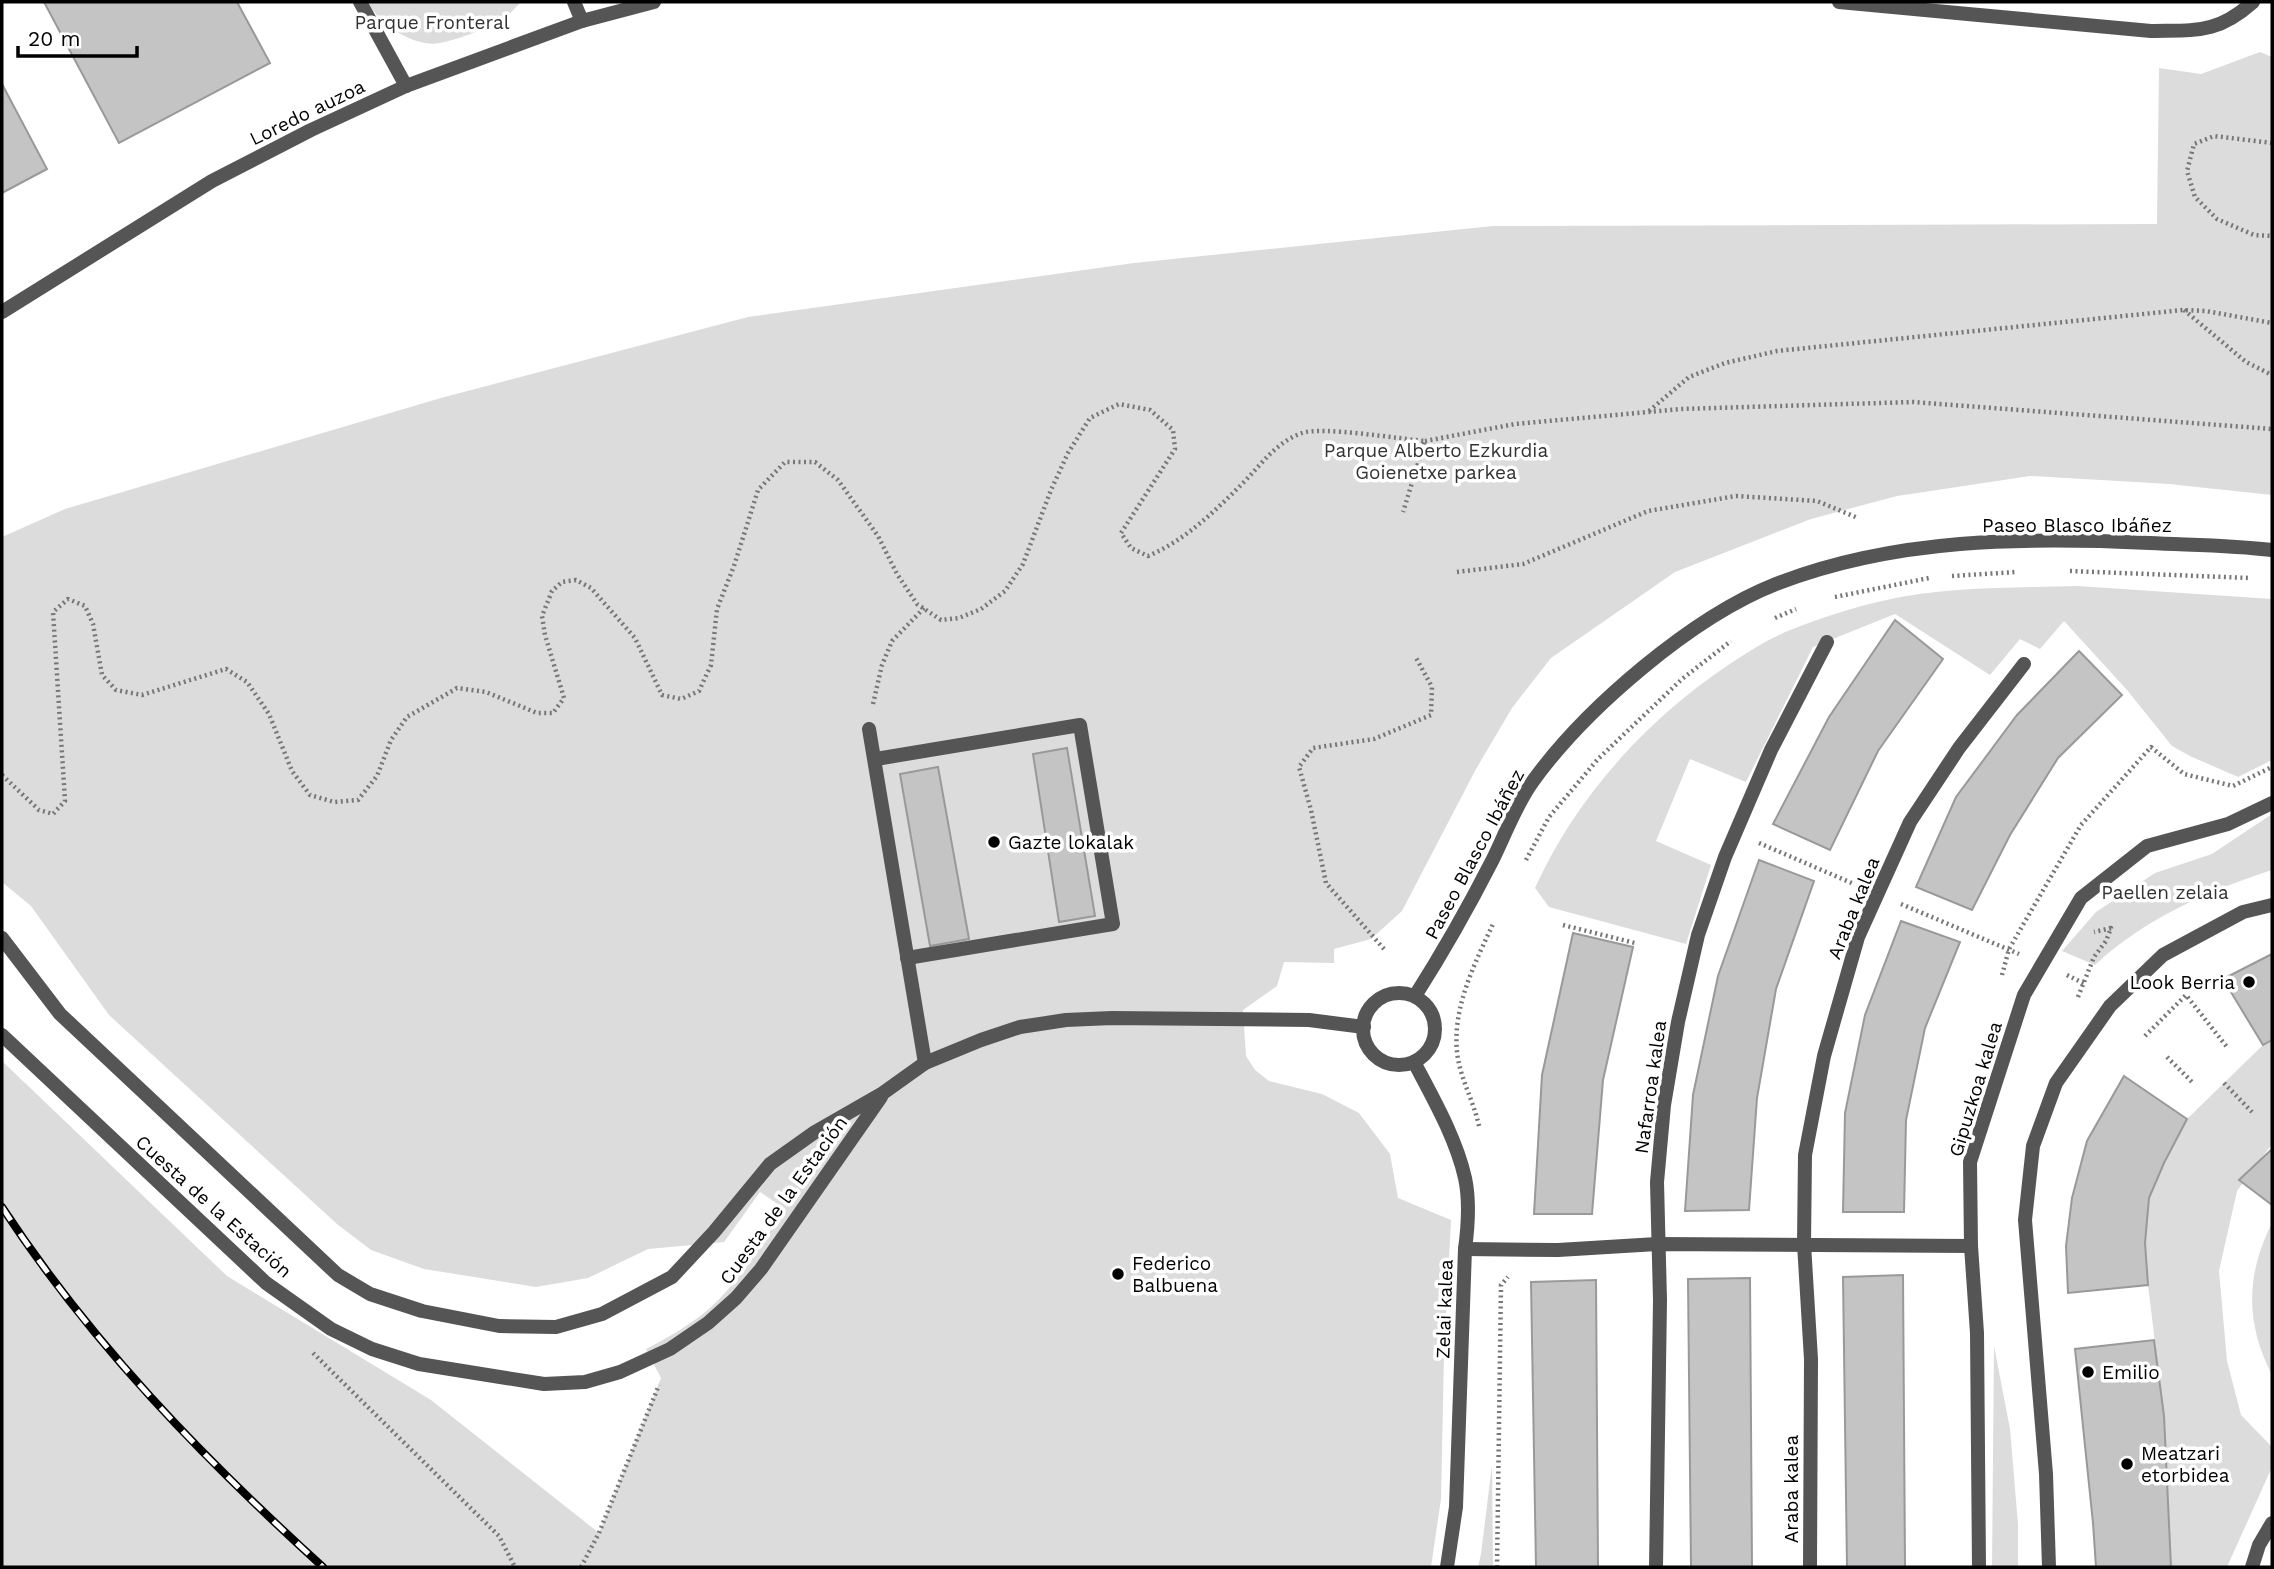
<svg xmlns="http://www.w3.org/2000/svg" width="2274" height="1569" viewBox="0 0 2274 1569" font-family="'Work Sans',sans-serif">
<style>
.green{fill:#dcdcdc}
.building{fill:#c4c4c4;stroke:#999;stroke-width:2}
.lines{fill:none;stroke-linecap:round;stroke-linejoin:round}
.path{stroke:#777;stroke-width:4.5;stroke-dasharray:2 3.5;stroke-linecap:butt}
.service{stroke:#555;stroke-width:14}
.minor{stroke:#555;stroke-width:14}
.tertiary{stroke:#555;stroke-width:14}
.rail-casing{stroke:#000;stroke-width:8}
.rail{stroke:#fff;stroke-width:5;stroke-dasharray:16;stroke-linecap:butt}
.poi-dot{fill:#000;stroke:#fff;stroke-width:2.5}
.labels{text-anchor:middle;stroke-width:7;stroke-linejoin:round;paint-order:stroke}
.park-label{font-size:19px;fill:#333;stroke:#fff}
.street-label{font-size:19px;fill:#000;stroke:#fff}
.poi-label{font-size:19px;fill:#000;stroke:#fff;text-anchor:start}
</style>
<rect width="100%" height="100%" fill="#fff"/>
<!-- green -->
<g class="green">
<path d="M368,2H521C516,7 511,13 506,17C491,27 457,40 440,43C415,48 378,24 368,2Z"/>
<path d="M2260,52L2272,57V495L2169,484L2030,476L1897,496L1811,519L1675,572L1551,658L1512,708L1476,769L1402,911L1371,939L1334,949V963L1284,962L1277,986L1243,1010L1246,1056L1255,1070L1269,1081L1322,1094L1359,1113L1390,1154L1398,1198L1451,1220L1444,1355L1441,1499L1431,1567H2V1061L227,1276L431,1400L599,1533L661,1378L646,1349C669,1337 690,1325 710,1308C740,1281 762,1242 785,1209L760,1192L724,1242L648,1249L588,1278L536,1287L424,1269L371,1250L337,1224L109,1015L31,906L2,882V537L65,509L441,398L748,317L1134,263L1493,226L2157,224L2159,68L2201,74Z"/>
<path d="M2077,586L2272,599V760L2238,777L2190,756L2172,746L2127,690L2064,621L2040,649L2020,639L1990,675L1895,614L1813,647L1746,782L1690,759L1656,841L1711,865L1686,944L1549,907L1535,888C1582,784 1668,697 1767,641C1794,626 1850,608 1882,601C1945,586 2012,588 2077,586Z"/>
<path d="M2272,814V870C2208,891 2144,919 2095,965L2062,951L2096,912L2155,873L2212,854Z"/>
<polygon points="2272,1040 2272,1144 2237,1191 2219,1271 2227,1361 2241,1415 2272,1447 2272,1467 2227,1567 2171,1567 2164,1416 2148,1285 2145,1243 2149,1198 2164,1163 2187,1119 2263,1045"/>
<path d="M2272,1223V1375C2245,1323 2246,1274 2272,1223Z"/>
<polygon points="1994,1346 2010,1429 2018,1524 2018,1567 1992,1567"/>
<polygon points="1492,1465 1493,1567 1478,1567 1481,1554"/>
</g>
<!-- building -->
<g class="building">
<polygon points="44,2 237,2 270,63 119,143"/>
<polygon points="2,84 47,169 2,193"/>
<polygon points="1895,620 1943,659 1878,751 1830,850 1773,824 1829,717"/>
<polygon points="2079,651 2122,695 2058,758 2010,835 1972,910 1916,887 1956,797 2017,715"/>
<polygon points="1067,748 1095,916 1059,922 1033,754"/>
<polygon points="938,767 969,939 930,946 900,774"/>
<polygon points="1759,860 1814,881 1776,989 1757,1098 1749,1210 1685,1211 1693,1095 1718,976"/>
<polygon points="1901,921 1960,942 1925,1028 1906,1120 1904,1212 1843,1212 1845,1113 1865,1015"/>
<polygon points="1573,933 1633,947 1603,1080 1592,1214 1534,1214 1542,1075"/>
<polygon points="2272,954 2272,1040 2263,1045 2223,979"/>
<polygon points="2124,1076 2187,1119 2164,1163 2149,1198 2145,1243 2148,1285 2068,1293 2066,1246 2072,1198 2087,1141"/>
<polygon points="2272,1149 2272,1205 2239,1180"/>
<polygon points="1903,1275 1905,1567 1847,1567 1843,1277"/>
<polygon points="1750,1278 1752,1567 1691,1567 1688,1279"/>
<polygon points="1596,1280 1598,1567 1536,1567 1531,1282"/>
<polygon points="2154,1340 2164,1416 2171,1567 2096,1567 2093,1523 2075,1349"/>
</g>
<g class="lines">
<!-- path -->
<g class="path">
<polyline points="2272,143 2214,136 2194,144 2187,171 2195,197 2217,219 2254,235 2272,236"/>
<polyline points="2184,310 2246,362 2272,375"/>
<polyline points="1649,411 1689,377 1725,363 1777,351 2183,310 2206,311 2272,323"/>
<polyline points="1425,441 1515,424 1681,409 1913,402 2272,429"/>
<polyline points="2070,571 2250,578"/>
<polyline points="1457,572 1523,564 1648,511 1736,496 1817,501 1858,518"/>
<polyline points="1952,576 2016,572"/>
<polyline points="1835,597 1929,578"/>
<polyline points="1775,618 1796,609"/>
<polyline points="873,704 882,665 892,641 924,608"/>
<path d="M2,775L39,810L53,814L65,801L53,612L68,599L85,606L93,624L102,675L116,690L142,695L226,669L247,682L269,714L292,771L310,795L334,802L358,800L377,776L391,740L407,717L457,688L486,692L537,713H553L564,698L545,635L542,616L552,591L562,582L576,580L591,588L635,638L662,695L681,699L699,691L711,665L717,609L734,566L758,490L785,462H815L838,480L878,536L897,574L917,604L941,620L959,618L981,609L1005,591L1023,564L1051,490L1068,453L1090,418L1119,404L1150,410L1173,430L1175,449L1121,533L1131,548L1148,556C1186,540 1216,510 1245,481C1263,462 1277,442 1302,433C1321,426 1400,439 1425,441L1403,512"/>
<polyline points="1759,843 1854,884"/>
<polyline points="1526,860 1549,817 1598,759 1682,679 1731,641"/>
<polyline points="1901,904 2019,954"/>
<polyline points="1563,925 1635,943"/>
<polyline points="1384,949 1326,883 1311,810 1299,767 1313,748 1374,739 1431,715 1432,687 1415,656"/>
<polyline points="2002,975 2009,949 2081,825 2151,747 2184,774 2233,786 2272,767"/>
<polyline points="2067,975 2085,984"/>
<polyline points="2078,997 2094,957 2106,941 2111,928 2094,932"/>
<polyline points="2145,1036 2186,995 2227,1047"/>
<polyline points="2167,1057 2192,1082"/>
<polyline points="2224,1083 2252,1112"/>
<path d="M1479,1126C1474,1103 1462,1081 1458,1059C1450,1012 1474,965 1493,924"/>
<polyline points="313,1353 499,1536 515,1567"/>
<polyline points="581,1567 599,1533 659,1385"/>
<polyline points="1497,1567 1501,1285 1508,1277"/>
</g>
<!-- service -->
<polyline class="service" points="876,759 1080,725 1113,924 907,958"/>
<!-- minor -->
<g class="minor">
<polyline points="360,2 406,86"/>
<polyline points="574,2 582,21"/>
<path d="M1839,2L2151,31C2197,30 2217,34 2253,2"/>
<polyline points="2,312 212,181 311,130 406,86 582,21 654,2"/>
<polyline points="869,729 925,1063"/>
<polyline points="2,938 60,1014 338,1275 370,1294 422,1311 499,1326 556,1327 602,1314 672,1277 714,1232 770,1164 815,1132 883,1093 925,1063 981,1040 1020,1027 1066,1020 1112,1018 1309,1020 1364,1027"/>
<circle cx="1399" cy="1029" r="36"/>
<path d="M1415,996C1443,952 1468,908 1492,861C1505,835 1516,804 1533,781C1586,708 1692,617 1776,584C1894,538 2024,537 2150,543C2190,545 2232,545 2272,550"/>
<polyline points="2,1035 266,1283 331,1329 372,1349 419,1364 544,1384 585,1382 620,1372 670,1349 708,1323 736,1298 761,1269 881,1097"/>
<path d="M1414,1062C1433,1098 1456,1138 1465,1178C1470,1201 1468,1227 1465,1249L1456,1507L1447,1567"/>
<polyline points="1465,1249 1558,1250 1657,1244 1971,1246"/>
<polyline points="1656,1567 1660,1300 1657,1182 1664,1105 1678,1022 1698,935 1725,857 1771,750 1827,642"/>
<polyline points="1810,1567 1811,1359 1804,1244 1805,1155 1824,1056 1858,937 1910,822 1959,748 2024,664"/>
<polyline points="1979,1567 1977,1333 1971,1246 1970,1162 2024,995 2081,898 2147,846 2228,824 2272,803"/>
<polyline points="2252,1567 2259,1545 2272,1523"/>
</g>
<!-- tertiary -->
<polyline class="tertiary" points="2049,1567 2046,1474 2025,1220 2033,1146 2056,1083 2110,1006 2163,955 2243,912 2272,905"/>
<defs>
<path id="rail" d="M2,1207C91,1343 203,1458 323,1567"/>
</defs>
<!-- rail casing -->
<use href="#rail" class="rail-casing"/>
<!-- rail -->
<use href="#rail" class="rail"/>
</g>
<!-- markers -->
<g class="poi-dot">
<circle cx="994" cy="842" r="7"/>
<circle cx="2249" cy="982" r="7"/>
<circle cx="1118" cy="1274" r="7"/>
<circle cx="2088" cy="1372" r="7"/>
<circle cx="2127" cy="1464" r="7"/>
</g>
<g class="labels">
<!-- park labels -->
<g class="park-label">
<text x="432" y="29">Parque Fronteral</text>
<text x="1436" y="457">Parque Alberto Ezkurdia<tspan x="1436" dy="22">Goienetxe parkea</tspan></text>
<text x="2165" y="899">Paellen zelaia</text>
</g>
<!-- street labels -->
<g class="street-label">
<text transform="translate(307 112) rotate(-26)" y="7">Loredo auzoa</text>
<text x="2077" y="532">Paseo Blasco Ibáñez</text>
<text transform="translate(1474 854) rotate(-62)" y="7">Paseo Blasco Ibáñez</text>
<text transform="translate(1853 908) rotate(-68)" y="7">Araba kalea</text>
<text transform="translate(1650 1087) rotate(-82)" y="7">Nafarroa kalea</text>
<text transform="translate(1975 1089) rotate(-73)" y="7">Gipuzkoa kalea</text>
<text transform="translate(783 1200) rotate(-54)" y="7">Cuesta de la Estación</text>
<text transform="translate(214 1206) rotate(42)" y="7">Cuesta de la Estación</text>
<text transform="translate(1444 1309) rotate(-88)" y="7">Zelai kalea</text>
<text transform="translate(1791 1489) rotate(-90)" y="7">Araba kalea</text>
</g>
<!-- poi labels -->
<g class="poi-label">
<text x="1008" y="849">Gazte lokalak</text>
<text x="2235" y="989" text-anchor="end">Look Berria</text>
<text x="1132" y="1270">Federico<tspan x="1132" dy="22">Balbuena</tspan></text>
<text x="2102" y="1379">Emilio</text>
<text x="2141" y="1460">Meatzari<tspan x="2141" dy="22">etorbidea</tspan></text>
</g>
</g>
<!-- border -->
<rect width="2274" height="1569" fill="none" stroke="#000000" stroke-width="7"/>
<!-- scale -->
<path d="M18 46v10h119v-10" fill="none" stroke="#000000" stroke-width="3.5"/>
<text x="28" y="46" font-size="21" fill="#000000" stroke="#ffffff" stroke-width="5" paint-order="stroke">20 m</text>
</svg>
